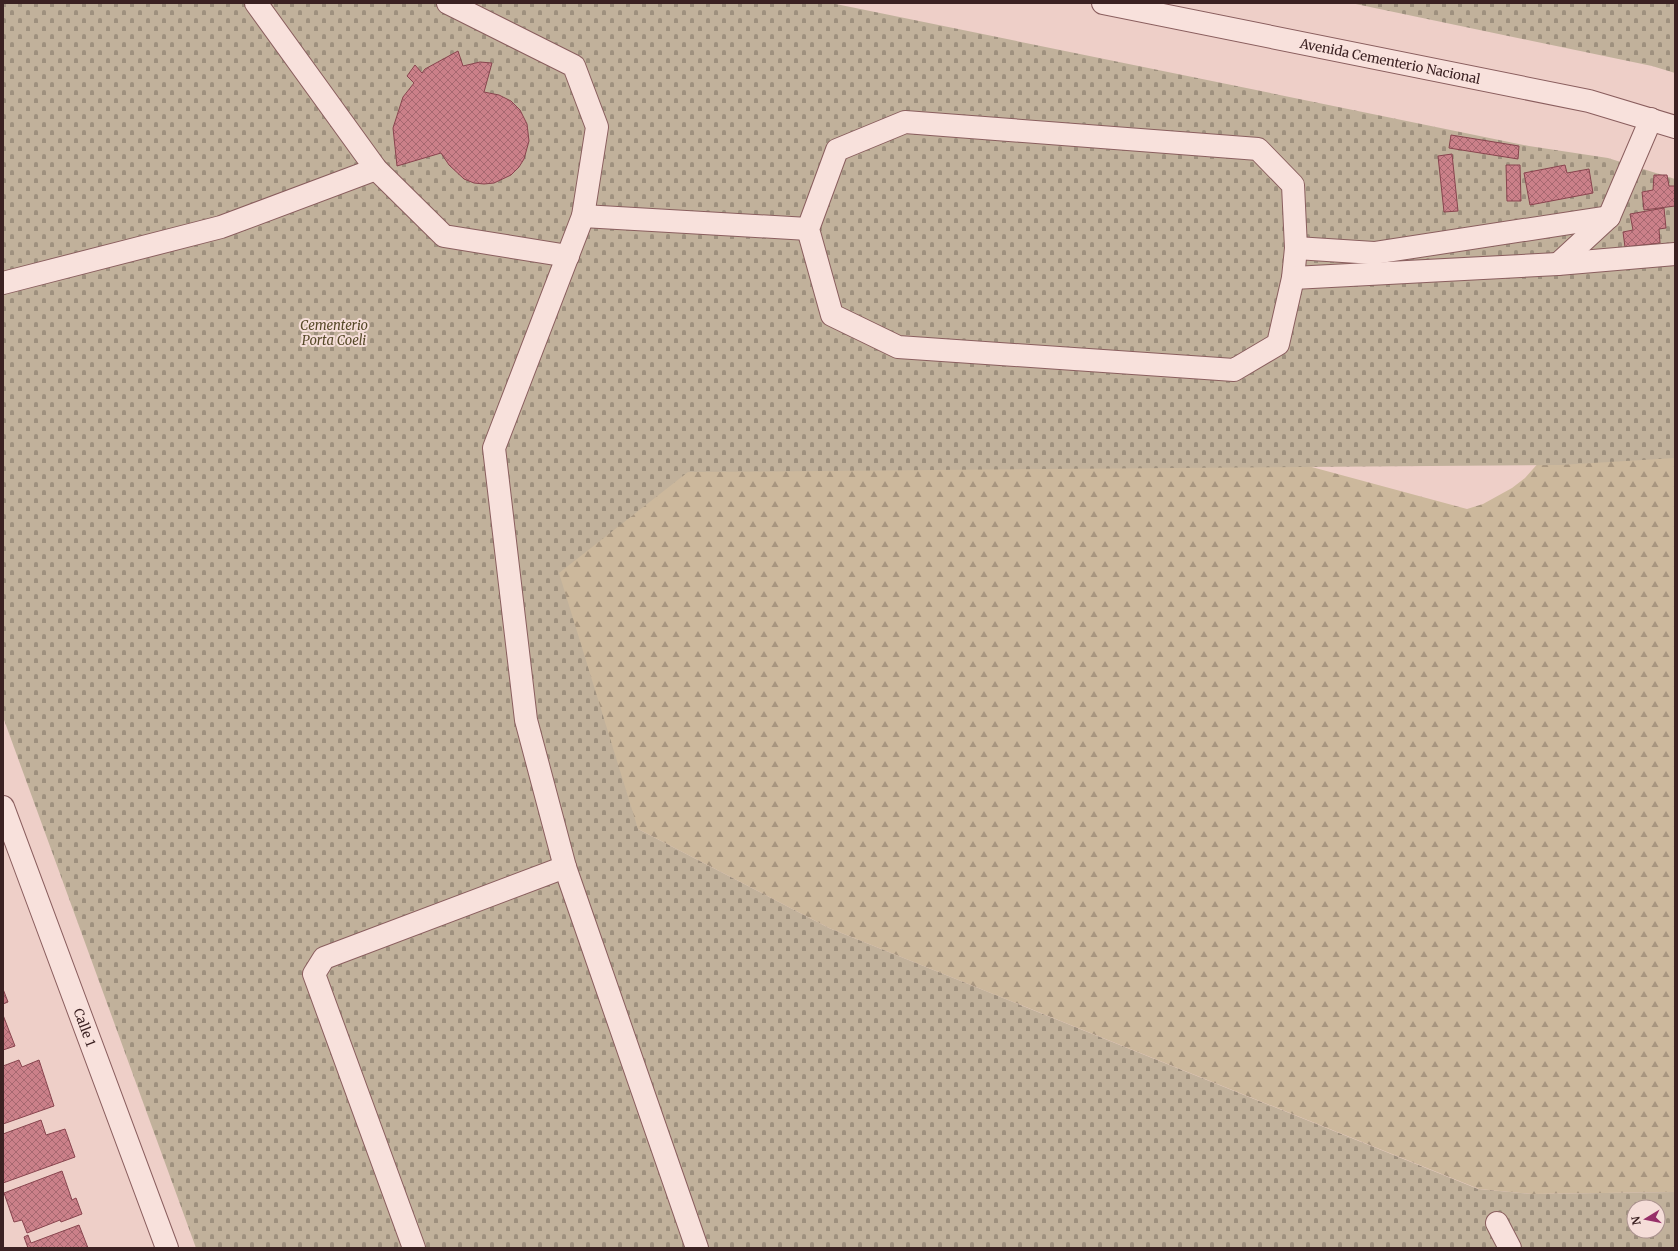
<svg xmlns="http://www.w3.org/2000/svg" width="1678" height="1251" viewBox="0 0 1678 1251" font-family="Merriweather,serif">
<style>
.forest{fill:url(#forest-firs)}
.cemetery{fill:url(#cemetery-stones);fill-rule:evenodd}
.building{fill:url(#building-cross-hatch);stroke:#88444e}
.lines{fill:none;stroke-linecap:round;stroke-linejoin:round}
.minor-casing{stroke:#8a5e5e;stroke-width:24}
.minor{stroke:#f8e1dc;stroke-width:22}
.labels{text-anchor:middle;stroke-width:4;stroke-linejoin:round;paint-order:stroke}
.street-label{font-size:13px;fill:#3b2122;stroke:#f5ddd8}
.park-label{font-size:13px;font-style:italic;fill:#564928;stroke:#f5ddd8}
</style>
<defs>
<pattern id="forest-firs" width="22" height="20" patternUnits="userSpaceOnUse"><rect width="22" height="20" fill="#ccb89c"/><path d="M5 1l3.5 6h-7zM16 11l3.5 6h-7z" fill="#a7957f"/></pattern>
<pattern id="cemetery-stones" width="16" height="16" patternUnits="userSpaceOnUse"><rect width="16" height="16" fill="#c1b19b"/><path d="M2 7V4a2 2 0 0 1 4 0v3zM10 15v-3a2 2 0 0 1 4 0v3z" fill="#9e907e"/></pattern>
<pattern id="building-cross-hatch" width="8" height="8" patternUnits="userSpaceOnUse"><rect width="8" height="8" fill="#cb8089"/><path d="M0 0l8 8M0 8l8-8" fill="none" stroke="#a66870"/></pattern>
</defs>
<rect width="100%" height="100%" fill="#eecfc8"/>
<!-- forest -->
<polygon class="forest" points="1675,372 1675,1192 1532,1194 1479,1189 829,928 638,829 514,519 590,472 1145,422 1467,509 1483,504 1512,488 1525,478 1548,452"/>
<!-- cemetery -->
<g class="cemetery">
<path d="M3,3H831L1529,146L1608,158L1675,179V458L1560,465L688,472L559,573L638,829L829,928L1478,1189L1532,1194L1675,1192V1248H196L3,717ZM1634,1207H1658V1231H1634Z"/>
<polygon points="1351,3 1675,3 1675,73 1652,66"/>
</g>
<!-- building -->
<g class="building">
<polygon points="458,51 463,66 480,62 492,63 484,92 499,95 511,101 520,110 527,124 529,141 524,159 519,167 511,175 494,183 484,184 474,183 464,179 449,165 441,153 397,166 393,128 403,97 414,83 407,76 415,65 422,73 425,69"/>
<polygon points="1451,135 1519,146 1518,159 1449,148"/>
<polygon points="1452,154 1458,211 1444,212 1438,156"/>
<polygon points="1506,165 1520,165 1521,201 1507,201"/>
<polygon points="1565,165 1567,173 1589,169 1593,193 1530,205 1524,173"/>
<polygon points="1654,175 1667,175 1669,186 1675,186 1675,206 1644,210 1642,192 1653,190"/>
<polygon points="1664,208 1666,228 1659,229 1660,243 1625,247 1623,232 1633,230 1630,214"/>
<polygon points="3,989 8,1002 3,1004"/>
<polygon points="3,1015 15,1046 3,1050"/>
<polygon points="19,1060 22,1067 39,1060 54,1106 3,1124 3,1066"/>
<polygon points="41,1120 46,1135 65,1129 75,1157 3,1183 3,1134"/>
<polygon points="62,1171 72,1200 76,1198 82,1214 61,1222 60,1220 27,1233 22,1220 14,1222 4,1193"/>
<polygon points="79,1225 88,1248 28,1248 24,1237 28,1235 31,1243"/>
</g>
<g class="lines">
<defs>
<g id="minor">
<polyline points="256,3 376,169 444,236 568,256"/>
<polyline points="448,3 574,66 597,127 583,216 494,448 526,720 565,867 697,1248"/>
<path id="s1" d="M1103,3L1589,101L1675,127"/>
<polygon points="905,122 1258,149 1293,185 1296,248 1293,278 1278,344 1234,370 898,347 832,315 808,229 837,150"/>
<polyline points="583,216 808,229"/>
<polyline points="1296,248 1374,253 1609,217"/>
<polyline points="1558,264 1609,217 1651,119"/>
<polyline points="1293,278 1558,264 1675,254"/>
<polyline points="3,283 221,227 376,169"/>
<path id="s2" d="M3,807L167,1248"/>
<polyline points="1497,1223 1510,1248"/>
<polyline points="414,1248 314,974 324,958 565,867"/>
</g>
</defs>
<!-- minor casing -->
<use href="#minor" class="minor-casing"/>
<!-- minor -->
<use href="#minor" class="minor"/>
</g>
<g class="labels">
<!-- street labels -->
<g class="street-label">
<text dy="5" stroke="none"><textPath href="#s1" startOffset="293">Avenida Cementerio Nacional</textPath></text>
<text dy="5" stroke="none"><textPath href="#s2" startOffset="235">Calle 1</textPath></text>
</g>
<!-- park labels -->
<g class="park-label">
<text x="334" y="330">Cementerio<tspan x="334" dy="15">Porta Coeli</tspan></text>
</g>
</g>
<!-- border -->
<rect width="1678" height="1251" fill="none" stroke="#3b2122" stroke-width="8"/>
<!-- north arrow -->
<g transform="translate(1646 1219) rotate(260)"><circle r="19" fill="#f5ddd8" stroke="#ab928f"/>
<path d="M0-3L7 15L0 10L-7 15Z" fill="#972f68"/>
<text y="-6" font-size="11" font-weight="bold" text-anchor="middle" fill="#3b2122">N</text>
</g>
</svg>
